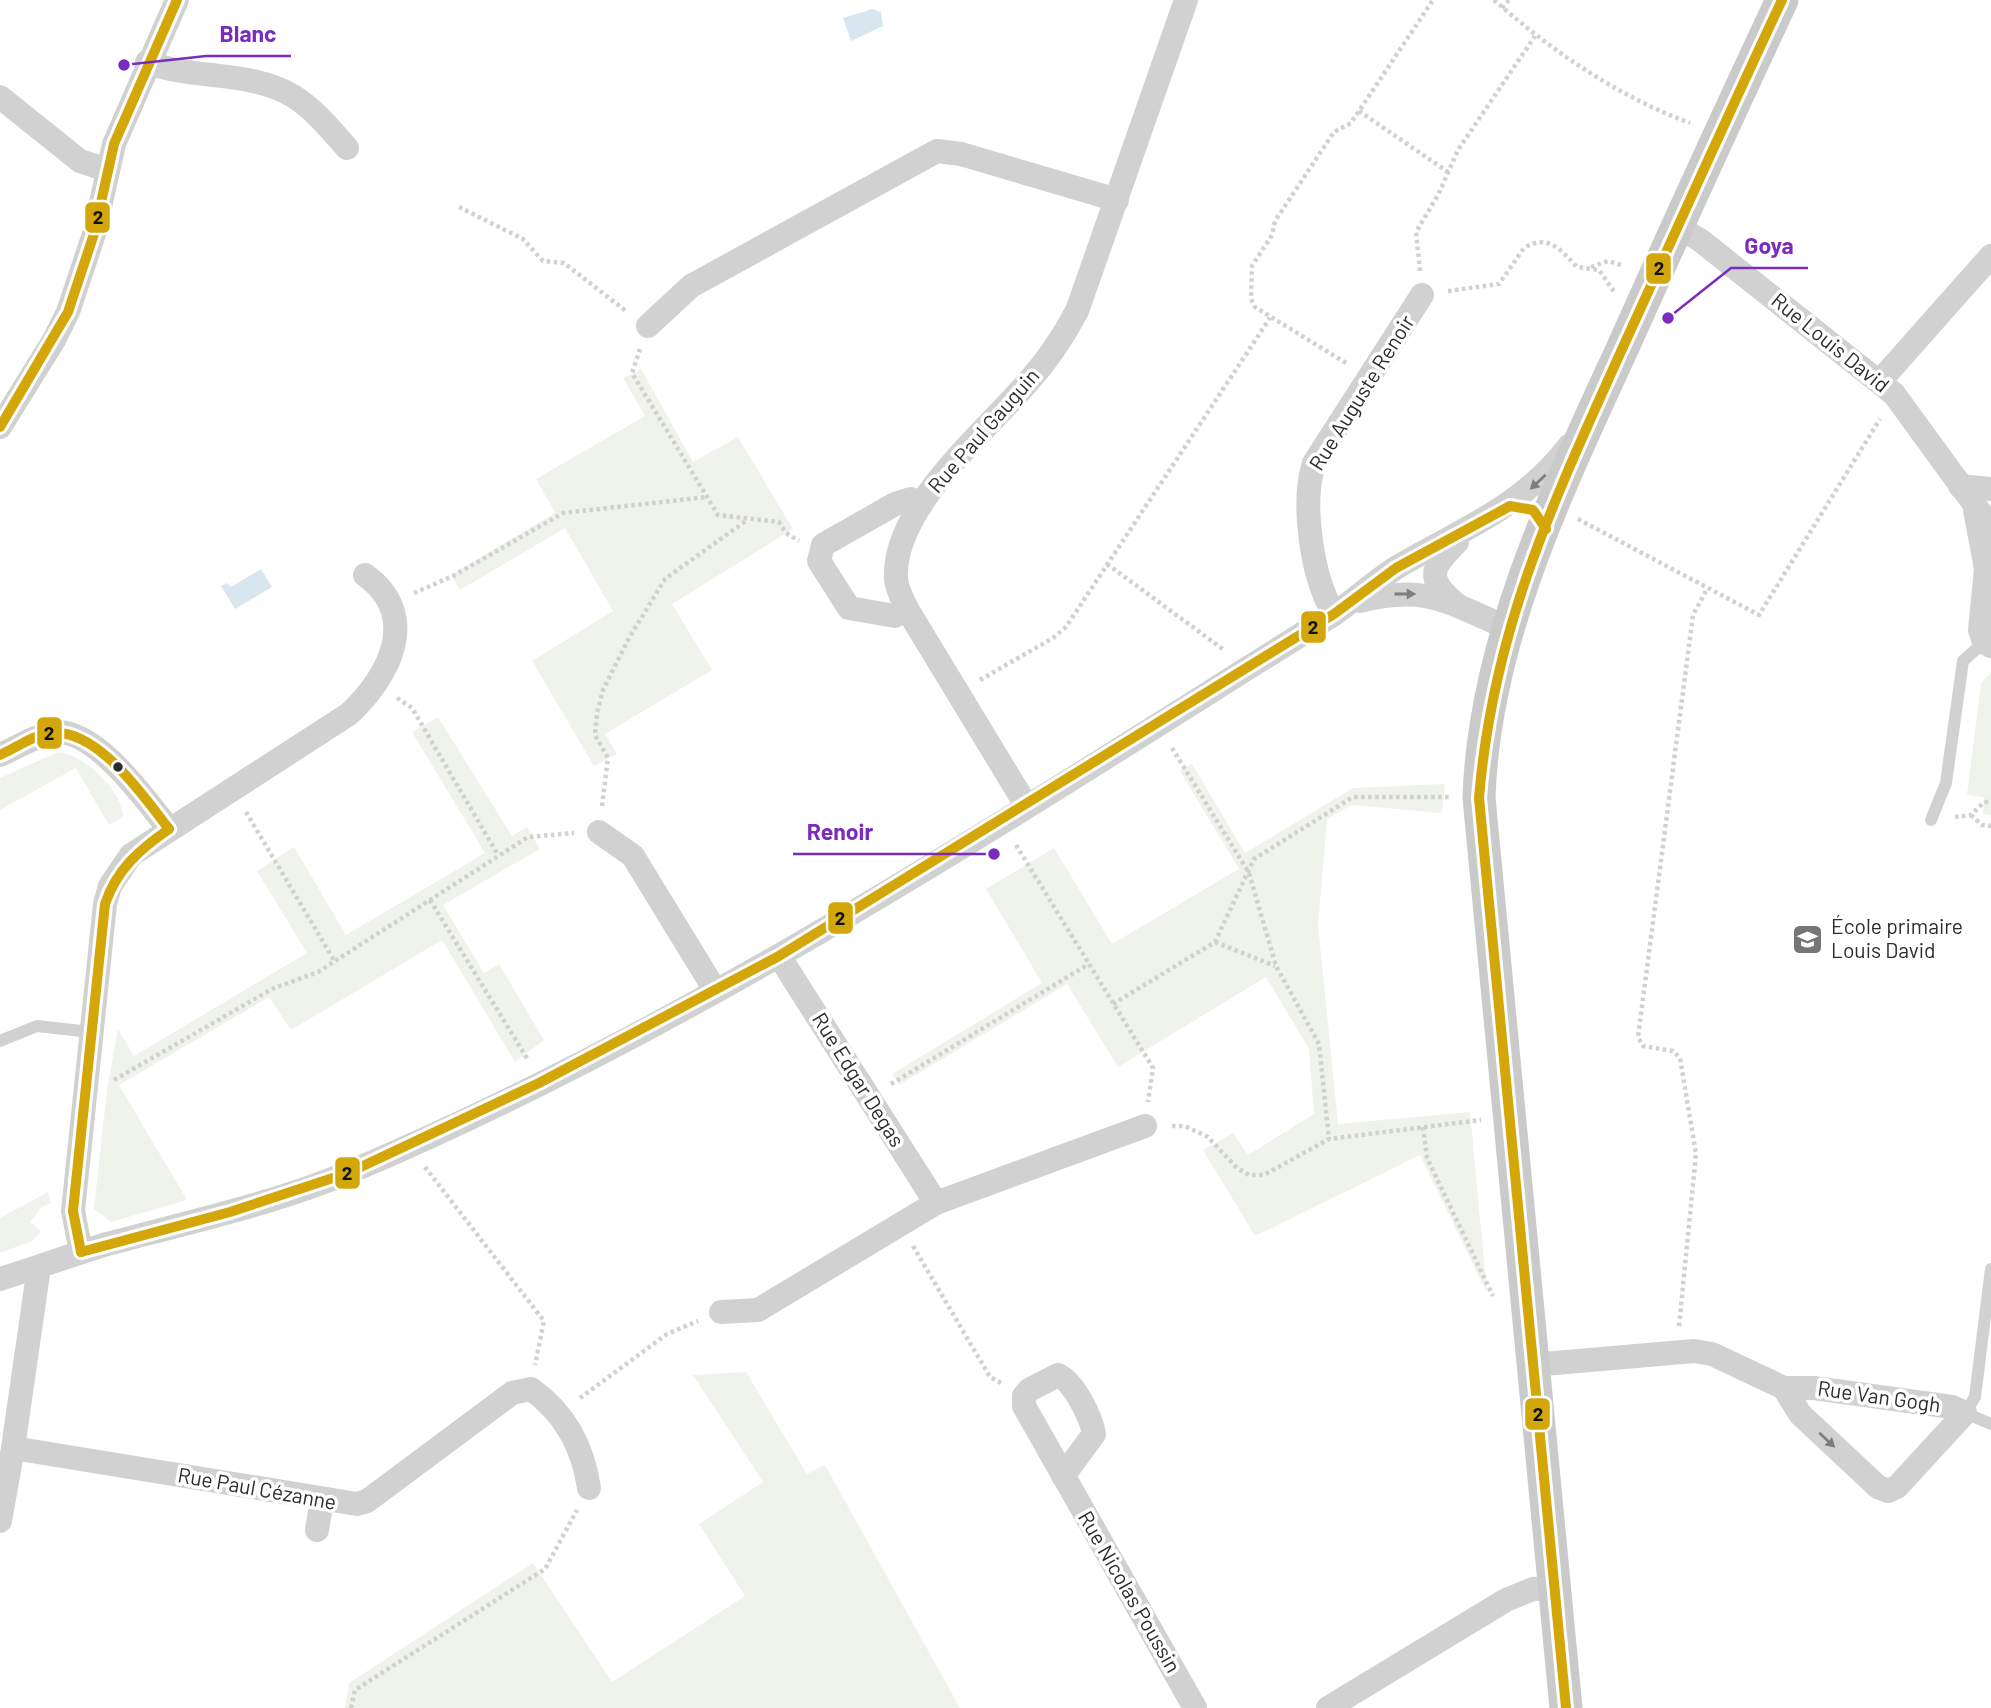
<svg xmlns="http://www.w3.org/2000/svg" width="1991" height="1708" viewBox="0 0 1991 1708" font-family="Barlow,sans-serif">
<style>
.green{fill:#f0f3eb}
.water{fill:#d8e6ef}
.lines{fill:none;stroke-linecap:round;stroke-linejoin:round}
.path{stroke:#d1d1d1;stroke-width:4.5;stroke-dasharray:3.5 3.5;stroke-linecap:butt}
.lane{stroke:#d1d1d1;stroke-width:12}
.street{stroke:#d1d1d1;stroke-width:24}
.secondary{stroke:#cacaca;stroke-width:33}
.bus-1-casing{stroke:#fff;stroke-width:16}
.bus-1{stroke:#d3a609;stroke-width:10}
.oneway{fill:#7e7e7e}
.bus-dot{fill:#2c2c2c;stroke:#fff;stroke-width:2.5}
.labels{text-anchor:middle;stroke-width:7;stroke-linejoin:round;paint-order:stroke}
.street-label{font-size:21px;fill:#2c2c2c;stroke:#fff}
.poi-label{font-size:21px;fill:#2c2c2c;stroke:#fff;text-anchor:start}
.leader{fill:none;stroke:#7b2cbf;stroke-width:2.5}
.callout-dot{fill:#7b2cbf;stroke:#fff;stroke-width:2.5}
.callout-label{font-size:23px;text-anchor:middle;font-weight:bold;fill:#7b2cbf;stroke:#fff;stroke-width:7;stroke-linejoin:round;paint-order:stroke}
.line-badge{stroke:#fff;stroke-width:2.5}
.pale-badge-label{font-size:19px;text-anchor:middle;font-weight:bold;fill:#111}
</style>
<rect width="100%" height="100%" fill="#fff"/>
<!-- green -->
<g class="green">
<polygon points="641,369 693,462 738,437 793,529 672,604 712,670 605,734 617,754 594,766 532,661 613,611 565,528 460,590 451,575 555,513 536,479 645,416 623,378"/>
<polygon points="1991,673 1991,815 1983,814 1984,797 1967,795 1981,683"/>
<polygon points="438,717 512,836 527,827 540,849 443,905 484,973 499,964 544,1040 515,1062 442,940 291,1030 269,997 119,1085 187,1200 111,1222 94,1209 107,1090 118,1029 134,1056 307,953 257,871 294,847 346,935 485,853 412,732"/>
<path d="M58,752C84,754 123,791 123,817L109,825L76,768L0,810V778Z"/>
<polygon points="1192,764 1245,853 1353,788 1445,784 1442,813 1352,805 1327,819 1318,925 1338,1124 1470,1112 1487,1293 1420,1155 1255,1236 1203,1150 1233,1133 1248,1155 1314,1114 1309,1049 1266,977 1118,1067 1067,984 899,1085 892,1074 1042,983 986,889 1054,848 1112,944 1239,869 1180,771"/>
<polygon points="48,1192 51,1203 42,1207 30,1222 41,1231 32,1241 0,1253 0,1218"/>
<polygon points="746,1372 807,1474 825,1465 960,1708 345,1708 349,1683 533,1563 612,1682 745,1596 699,1524 763,1482 693,1375"/>
</g>
<!-- water -->
<g class="water">
<polygon points="872,9 881,12 883,26 851,41 843,18"/>
<polygon points="261,569 272,587 235,609 221,586 227,583 231,587"/>
</g>
<g class="lines">
<!-- path -->
<g class="path">
<path d="M1494,0C1552,51 1617,96 1690,123"/>
<polyline points="1502,8 1509,0"/>
<polyline points="1359,111 1448,172"/>
<polyline points="459,207 523,239 543,261 564,263 626,311"/>
<polyline points="1591,267 1608,261 1624,266"/>
<polyline points="1420,271 1416,232 1438,195 1458,150 1535,36"/>
<path d="M1448,291L1499,284L1524,248C1548,233 1561,250 1577,267L1599,270L1615,293"/>
<polyline points="640,349 632,373 718,515 779,522 786,533 799,541"/>
<polyline points="1346,363 1255,307 1251,299 1252,266 1272,235 1275,221 1334,132 1351,123 1433,0"/>
<polyline points="1578,519 1759,615 1880,419"/>
<polyline points="1107,564 1224,650"/>
<polyline points="414,593 453,576 563,513 707,497"/>
<polyline points="980,680 1053,638 1066,627 1270,318"/>
<polyline points="397,698 412,708 498,855"/>
<polyline points="1172,748 1249,873 1276,966 1319,1044 1329,1139"/>
<polyline points="602,806 608,758 595,735 597,713 603,690 629,638 665,579 747,520"/>
<polyline points="246,812 335,962"/>
<polyline points="1971,815 1982,825 1991,826"/>
<polyline points="1955,817 1971,815 1984,802 1991,802"/>
<polyline points="1016,845 1153,1068 1148,1102"/>
<polyline points="430,900 528,1060"/>
<polyline points="1215,942 1275,966"/>
<polyline points="1113,1004 1215,942 1254,859 1353,797 1450,797"/>
<polyline points="114,1080 272,989 318,972 528,837 574,833"/>
<polyline points="891,1084 1089,964"/>
<polyline points="1172,1126 1185,1126 1208,1137 1237,1168 1249,1175 1264,1175 1329,1139 1481,1120"/>
<polyline points="1423,1127 1427,1158 1493,1296"/>
<polyline points="425,1167 544,1321 535,1365"/>
<polyline points="913,1246 990,1377 1003,1384"/>
<polyline points="1679,1326 1696,1154 1680,1058 1673,1051 1643,1046 1638,1037 1693,615 1707,589"/>
<polyline points="580,1398 667,1334 698,1321"/>
<polyline points="351,1708 355,1690 545,1569 577,1510"/>
</g>
<!-- lane -->
<g class="lane">
<polyline points="1931,820 1946,783 1963,661 1984,642"/>
<polyline points="0,1041 37,1026 91,1032"/>
<polyline points="1991,1269 1975,1397 1965,1413 1991,1424"/>
</g>
<!-- street -->
<g class="street">
<path d="M147,62C193,80 249,70 293,96C314,109 330,129 347,148"/>
<polyline points="0,97 80,161 107,170"/>
<polyline points="1676,226 1700,240 1894,394 1991,527"/>
<polyline points="648,326 691,286 937,151 961,154 1117,200"/>
<polyline points="1880,381 1991,256"/>
<polyline points="0,427 54,340 68,312 94,234 114,144 177,0"/>
<polyline points="1960,486 1991,489"/>
<polyline points="1975,510 1986,569 1980,630 1984,642 1991,646"/>
<path d="M1360,601C1426,584 1447,602 1506,627"/>
<path d="M1456,604C1425,578 1431,568 1457,542"/>
<polyline points="907,609 895,616 849,608 819,561 823,545 895,504 911,499 921,505"/>
<path d="M1334,614C1312,578 1301,504 1314,463L1422,295"/>
<path d="M0,755C16,748 33,737 50,733C92,723 146,800 169,829"/>
<path d="M1026,805L907,609C903,600 897,590 896,579C892,508 986,431 1028,382C1048,360 1063,337 1077,311L1186,0"/>
<polyline points="599,832 633,856 715,990"/>
<polyline points="779,956 936,1203"/>
<path d="M81,1252L73,1211L105,904L110,886L131,855L349,714C390,676 421,615 365,575"/>
<path d="M39,1267L13,1448L357,1504L367,1501L512,1393L531,1389C565,1413 583,1447 589,1488"/>
<path d="M0,1279C36,1268 71,1255 107,1244C189,1222 274,1204 352,1171C699,1024 1016,813 1334,614C1356,599 1376,580 1399,566C1464,528 1521,508 1569,446"/>
<polyline points="721,1312 758,1310 936,1203 1145,1126"/>
<polyline points="1532,1365 1694,1351 1712,1354 1784,1388 1814,1388 1952,1407 1965,1413 1897,1487 1888,1491 1878,1487 1800,1414 1784,1388"/>
<path d="M1063,1476L1094,1434C1091,1417 1074,1382 1058,1375L1029,1390L1024,1396V1406L1195,1708"/>
<polyline points="0,1521 13,1448"/>
<polyline points="317,1530 322,1500"/>
<polyline points="1328,1708 1506,1600 1533,1589 1553,1588"/>
</g>
<!-- secondary -->
<path class="secondary" d="M1566,1708L1479,798C1484,640 1558,489 1623,347C1675,231 1728,115 1782,0"/>
<defs>
<g id="bus-1">
<polyline points="0,427 68,312 94,234 114,144 177,0"/>
<path d="M0,755C16,748 33,735 50,733C97,727 144,797 169,829"/>
<polyline points="81,1252 230,1212 348,1173 539,1083 779,956 1334,614 1396,568 1510,506 1533,510 1546,529"/>
<path d="M81,1252L73,1211L105,904C117,869 139,850 169,829"/>
<path d="M1566,1708L1479,798C1493,628 1554,500 1623,347C1676,231 1728,115 1782,0"/>
</g>
</defs>
<!-- bus-1 casing -->
<use href="#bus-1" class="bus-1-casing"/>
<!-- bus-1 -->
<use href="#bus-1" class="bus-1"/>
</g>
<!-- one-way arrows -->
<defs><path id="oneway-solid" d="M-6-.8H1V-3.2L6.5 0L1 3.2V.8H-6Z" transform="scale(1.75)"/></defs>
<g class="oneway">
<use href="#oneway-solid" transform="translate(1538 482) rotate(137)"/>
<use href="#oneway-solid" transform="translate(1405 594)"/>
<use href="#oneway-solid" transform="translate(1827 1440) rotate(43)"/>
</g>
<!-- icons -->
<defs>
<symbol id="school-square" viewBox="-11 -11 22 22"><rect x="-9" y="-9" width="18" height="18" rx="4" fill="#767676" stroke="#fff"/><path d="M0-5L7-2L0 1L-7-2ZM-4 1L0 2.5L4 1V4Q0 6-4 4Z" fill="#fff"/></symbol>
</defs>
<g fill-rule="evenodd">
<use href="#school-square" x="1790" y="922" width="35" height="35"/>
</g>
<!-- markers -->
<circle class="bus-dot" cx="118" cy="767" r="6"/>
<g class="labels">
<!-- street labels -->
<g class="street-label">
<text transform="translate(1830 343) rotate(39)" y="7">Rue Louis David</text>
<text transform="translate(1362 393) rotate(-58)" y="7">Rue Auguste Renoir</text>
<text transform="translate(984 431) rotate(-49)" y="7">Rue Paul Gauguin</text>
<text transform="translate(858 1080) rotate(58)" y="7">Rue Edgar Degas</text>
<text transform="translate(1879 1397) rotate(8)" y="7">Rue Van Gogh</text>
<text transform="translate(257 1489) rotate(10)" y="7">Rue Paul Cézanne</text>
<text transform="translate(1129 1592) rotate(60)" y="7">Rue Nicolas Poussin</text>
</g>
<!-- poi labels -->
<g class="poi-label">
<text x="1831" y="934">École primaire<tspan x="1831" dy="24">Louis David</tspan></text>
</g>
</g>
<!-- callouts -->
<path class="leader" d="M124 65L206 56H291M1668 318L1731 268H1808M994 854L887 854H793"/>
<g class="callout-dot">
<circle cx="124" cy="65" r="7"/>
<circle cx="1668" cy="318" r="7"/>
<circle cx="994" cy="854" r="7"/>
</g>
<g class="callout-label">
<text x="248" y="42">Blanc</text>
<text x="1769" y="254">Goya</text>
<text x="840" y="840">Renoir</text>
</g>
<g class="line-badge">
<rect x="84" y="201" width="27" height="33" rx="7" fill="#d3a609"/>
<rect x="1645" y="252" width="27" height="33" rx="7" fill="#d3a609"/>
<rect x="1300" y="610" width="27" height="34" rx="7" fill="#d3a609"/>
<rect x="36" y="716" width="27" height="34" rx="7" fill="#d3a609"/>
<rect x="827" y="901" width="27" height="34" rx="7" fill="#d3a609"/>
<rect x="334" y="1156" width="27" height="34" rx="7" fill="#d3a609"/>
<rect x="1524" y="1397" width="27" height="34" rx="7" fill="#d3a609"/>
</g>
<g class="pale-badge-label">
<text x="98" y="224">2</text>
<text x="1659" y="275">2</text>
<text x="1313" y="634">2</text>
<text x="49" y="740">2</text>
<text x="840" y="925">2</text>
<text x="347" y="1180">2</text>
<text x="1538" y="1421">2</text>
</g>
</svg>
